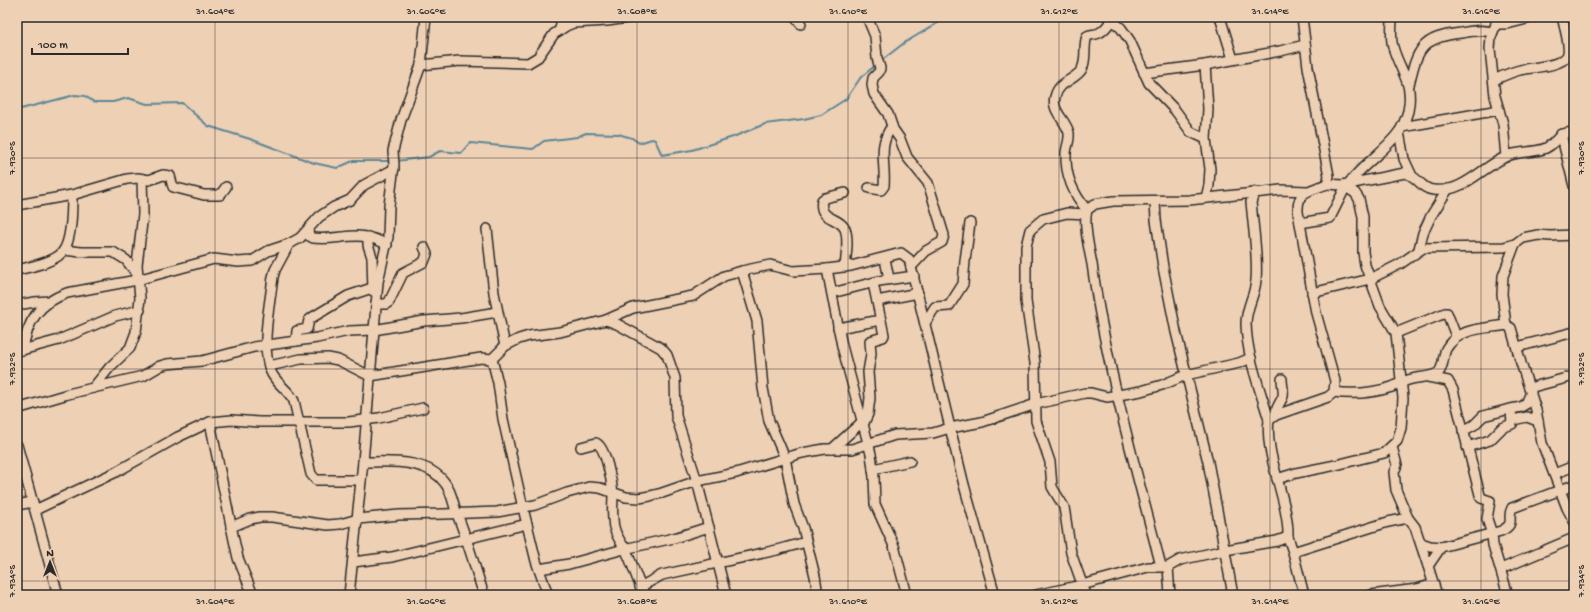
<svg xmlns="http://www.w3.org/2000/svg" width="1591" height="612" viewBox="0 0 1591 612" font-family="'Gochi Hand',sans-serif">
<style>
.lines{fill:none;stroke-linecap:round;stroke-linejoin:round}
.stream{stroke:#5c8796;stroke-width:2}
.minor-casing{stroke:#2b2b2b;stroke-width:12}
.minor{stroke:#eed0b4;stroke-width:9}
.ticks{fill:none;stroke:#2b2b2b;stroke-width:1;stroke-opacity:0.45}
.neatline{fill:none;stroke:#2b2b2b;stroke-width:1.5}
.ticks-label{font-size:10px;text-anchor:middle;fill:#2b2b2b}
</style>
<rect width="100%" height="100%" fill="#eed0b4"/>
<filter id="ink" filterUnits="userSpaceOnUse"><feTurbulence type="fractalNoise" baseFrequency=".025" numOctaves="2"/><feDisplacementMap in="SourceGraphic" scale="8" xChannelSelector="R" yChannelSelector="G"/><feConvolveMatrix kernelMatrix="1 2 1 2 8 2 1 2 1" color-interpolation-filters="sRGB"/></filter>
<g filter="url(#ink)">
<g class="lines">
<!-- stream -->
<g class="stream">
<polyline points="881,61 904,43 948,17"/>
<polyline points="17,110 75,95 85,96 94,102 113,102 128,98 147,104 182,103 208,126 250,139 314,163 337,168 353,161 392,161"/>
<polyline points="396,161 429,157 440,151 461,153 470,143 533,149 544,141 577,137 586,133 618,134 632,138 639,143 652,139 655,140 662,155 692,150 733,137 765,124 804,119 821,115 846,99 861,77 876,65"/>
</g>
<defs>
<g id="minor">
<polyline points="795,17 801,24"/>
<polyline points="867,17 875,36 877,58 880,68 879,72 873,78 872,85 874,94 888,114 893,129 900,139 907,157 928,183 944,235 942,242 926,251 911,267"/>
<polyline points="1108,17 1121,28 1130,41 1149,83 1175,110 1191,132 1206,139"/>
<polyline points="1220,17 1233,59"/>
<polyline points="1496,17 1496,24 1491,37 1490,49 1495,96 1503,124 1506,157"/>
<polyline points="1496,24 1507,24 1534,17"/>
<polyline points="560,30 562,17"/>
<polyline points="421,65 460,61 528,63 538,57 554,34 566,26 573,23 607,21 634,17"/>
<polyline points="1205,65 1208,109 1206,139 1210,169 1209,185 1206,198"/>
<polyline points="1144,73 1205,65 1280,51 1305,45"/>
<path d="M1494,80C1503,76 1511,72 1520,70C1532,67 1560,67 1567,56C1571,49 1564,25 1562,17"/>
<path d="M1409,85C1417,49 1422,37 1461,33C1471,31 1482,29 1492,32"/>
<polyline points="1402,127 1499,110"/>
<polyline points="1399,132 1404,159 1411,174"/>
<polyline points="1561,134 1574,186"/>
<path d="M1349,183C1363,164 1384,152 1398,133C1403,127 1406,118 1408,111C1414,82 1400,72 1393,47C1390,38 1392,27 1392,17"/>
<path d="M1327,184L1343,185L1405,173C1418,176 1421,189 1433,190C1464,194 1483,165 1510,155C1522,151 1535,153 1546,148C1559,142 1555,133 1574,132"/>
<path d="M869,188L881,190L884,186C886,163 877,147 892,126"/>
<path d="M1255,192L1251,202L1252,212C1254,234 1258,258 1256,280C1255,296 1246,307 1246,324C1247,357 1260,389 1269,420"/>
<path d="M845,193L825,198L822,200C818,221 839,216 845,229C849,239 846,256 845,267"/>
<polyline points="1155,201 1156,220 1163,267 1176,332 1208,462 1233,595"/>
<polyline points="17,205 72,195 127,179 138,178 149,180 163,175 170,176 173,187 204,195 220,195 226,187"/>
<path d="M1087,210C1074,195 1065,175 1066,154C1066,147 1070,141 1069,133C1066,120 1051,111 1055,97C1059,80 1075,81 1082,69C1087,59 1083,46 1087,36C1091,34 1095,35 1099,33C1107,29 1109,22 1115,17"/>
<polyline points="1086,214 1067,213 1043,219 1030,230 1026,246 1026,301 1035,363 1036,421 1050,462 1052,487 1064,507 1071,553 1086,595"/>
<polyline points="1300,223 1330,218 1345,188"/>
<polyline points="487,229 494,293 505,346"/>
<path d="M308,230L309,236L313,238C342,241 359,228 387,245"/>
<polyline points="368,237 368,245 372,257 373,291"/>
<path d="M289,244L275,270L273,277C270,304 260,347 271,372C276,384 289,390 294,401L311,474L316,480H361"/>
<polyline points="1419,249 1423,233 1431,216 1448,189"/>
<polyline points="64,250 81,252 113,252 126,260 137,274"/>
<polyline points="885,259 889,279"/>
<polyline points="827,269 842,346 871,454 874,477 875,504 894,546 907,595"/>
<path d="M17,270C30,267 57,262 64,250C72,237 72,210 72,195"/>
<polyline points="742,271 757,321 763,388 769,421 785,458 794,504 803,528 815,576 818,595"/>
<polyline points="832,293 879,281 914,276"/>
<polyline points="1312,293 1370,279 1400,264 1423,248 1504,247 1515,244"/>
<polyline points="877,301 918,293"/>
<polyline points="376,304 386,304 389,302 403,273 424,262 427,254 424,247"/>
<polyline points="17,305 35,302 49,301"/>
<polyline points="606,320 633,308 693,296 724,276 742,271 770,265 793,271 827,269 851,266 901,253 909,259 911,267 964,485 995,595"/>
<polyline points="925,323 935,307 949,306 963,284 965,261 970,223"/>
<polyline points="1506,325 1502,294 1503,276 1515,244 1523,238 1538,235 1550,236 1574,235"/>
<polyline points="838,328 881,320"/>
<polyline points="1396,333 1445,313 1447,313 1456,336"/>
<polyline points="296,341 297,331 307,329 309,320 313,317 348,296 372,288"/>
<polyline points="1517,347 1574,332"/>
<path d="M23,350C27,321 39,303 67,293L137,280L214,259L238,262L252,261L268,251L289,244L300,238L319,217L334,207L350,200L364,185L394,169"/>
<polyline points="18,351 59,340 115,316 140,310"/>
<polyline points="492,359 505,346 519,339 529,336 560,332 606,320 617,324 661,348 667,355 675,378 676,416 697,481 726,595"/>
<polyline points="269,366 301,359 328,358 338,360 370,376 481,358 492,359 498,383 503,419 523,508 536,561 548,595"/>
<polyline points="1428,377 1448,381 1453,390 1480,495 1481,498 1490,501 1487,519 1492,534 1493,545 1508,595"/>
<polyline points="93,388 110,367 130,348 136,332 140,298 137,265 143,214 142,179"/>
<polyline points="1529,388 1574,376"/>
<path d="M1334,392C1354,395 1373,393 1392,387C1399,384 1405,380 1412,379C1420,377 1433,377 1439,372C1444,366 1443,355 1446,349C1459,327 1484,329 1506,325L1511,328L1521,363L1536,410L1542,443L1567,508L1574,521"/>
<polyline points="17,409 68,394 143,376 160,366 167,364 202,361 254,347 317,338 349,331 374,330 424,321 461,318 497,312"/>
<path d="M1276,415C1275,407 1281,403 1283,396C1284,390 1282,385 1282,379"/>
<polyline points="1513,420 1527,417 1538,421"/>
<polyline points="210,422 234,540 238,558 253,595"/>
<polyline points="863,425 868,414 870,398 868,372 871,354 870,341 883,337 884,335 873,283"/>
<polyline points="1463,431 1474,425 1483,416 1506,410 1521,407 1526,404 1531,392"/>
<polyline points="17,445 58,595"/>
<path d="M581,447L596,443C606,447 612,483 613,494C613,502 612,510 613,519C613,534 622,542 628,555C634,568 637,581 645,595"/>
<polyline points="1392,447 1397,465 1394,472 1396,490 1408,518"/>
<polyline points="1467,447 1490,440 1502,428 1512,424 1511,410"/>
<polyline points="832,449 862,422"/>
<path d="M363,462C390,462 427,458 445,483C452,492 453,504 457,514C468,541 475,568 484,595"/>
<polyline points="873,469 910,461"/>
<polyline points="1554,474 1574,466"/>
<polyline points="1277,479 1296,473 1336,465 1384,453 1397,441 1401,428 1403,398 1396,333 1380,306 1365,265 1363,252 1363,217 1359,199 1355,193 1343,185"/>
<polyline points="17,505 33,502"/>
<polyline points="35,510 116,472 178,437 210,422 232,420 259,422 349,422 379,418 423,408"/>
<polyline points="231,527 250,519 260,517 272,517 328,525 340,524 358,519 399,515 444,514 497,512 535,505 567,493 589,487 600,488 626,497 639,498 650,496 662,493 697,481 736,473 802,453 825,449 852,449 895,435 933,433 950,428 982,422 1036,404 1085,393 1091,393 1107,397 1141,391 1162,385 1186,375 1239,363 1251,358"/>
<polyline points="1288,537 1293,552 1304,595"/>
<polyline points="1421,543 1430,546 1441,547"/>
<polyline points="1293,552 1388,522 1408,518 1415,527 1428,566"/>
<polyline points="353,562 392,557 527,524"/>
<path d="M1161,566C1135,466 1106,366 1092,264C1089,249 1083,224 1087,210L1095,204L1113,201L1189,200L1281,190L1307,191"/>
<polyline points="539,569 569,564 624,549 674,538 709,527"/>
<polyline points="1501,569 1574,538"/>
<polyline points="640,587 662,575 777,550 806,542"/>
<polyline points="349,595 363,462 378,282 388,237 389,206 394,165 393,151 401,120 421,65 426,17"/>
<polyline points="1036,595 1082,585 1148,567 1165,567"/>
<path d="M1170,595L1168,567L1180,560L1225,550L1277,541L1288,537C1289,500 1264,456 1269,420L1276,415L1328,397L1334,392L1335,381L1316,313L1298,212C1297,190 1310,191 1327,184L1329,176L1308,67L1302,17"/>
<polyline points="1371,595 1417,589 1434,584"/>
<path d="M1437,595L1428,566L1441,547L1501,531C1517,523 1506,519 1512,508L1574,485"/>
</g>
</defs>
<!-- minor casing -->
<use href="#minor" class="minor-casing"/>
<!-- minor -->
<use href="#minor" class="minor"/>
</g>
</g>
<!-- ticks -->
<path class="ticks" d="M215,17V595M426,17V595M637,17V595M848,17V595M1059,17V595M1270,17V595M1481,17V595M17,158H1574M17,369H1574M17,581H1574"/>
<!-- margin -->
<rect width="1591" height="612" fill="none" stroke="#eed0b4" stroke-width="44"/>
<!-- north arrow -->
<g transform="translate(50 562)" stroke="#eed0b4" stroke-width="3" paint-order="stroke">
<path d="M0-3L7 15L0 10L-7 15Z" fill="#2b2b2b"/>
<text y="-6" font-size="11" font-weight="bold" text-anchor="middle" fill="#2b2b2b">N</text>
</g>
<!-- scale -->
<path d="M32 48v6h96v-6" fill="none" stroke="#2b2b2b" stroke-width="2"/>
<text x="38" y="48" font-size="12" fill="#2b2b2b" stroke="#eed0b4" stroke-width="3" paint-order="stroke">100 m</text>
<rect x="22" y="22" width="1547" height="568" class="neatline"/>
<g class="ticks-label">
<text x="215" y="14">31.604°E</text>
<text x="426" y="14">31.606°E</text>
<text x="637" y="14">31.608°E</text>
<text x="848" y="14">31.610°E</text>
<text x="1059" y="14">31.612°E</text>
<text x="1270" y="14">31.614°E</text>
<text x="1481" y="14">31.616°E</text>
<text transform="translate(11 158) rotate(-90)" y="4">7.930°S</text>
<text transform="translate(1580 158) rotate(-90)" y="4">7.930°S</text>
<text transform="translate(11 369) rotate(-90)" y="4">7.932°S</text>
<text transform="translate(1580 369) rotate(-90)" y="4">7.932°S</text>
<text transform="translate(11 581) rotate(-90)" y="4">7.934°S</text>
<text transform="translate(1580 581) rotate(-90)" y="4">7.934°S</text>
<text x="215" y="604">31.604°E</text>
<text x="426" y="604">31.606°E</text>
<text x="637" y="604">31.608°E</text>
<text x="848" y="604">31.610°E</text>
<text x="1059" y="604">31.612°E</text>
<text x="1270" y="604">31.614°E</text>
<text x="1481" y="604">31.616°E</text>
</g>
</svg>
